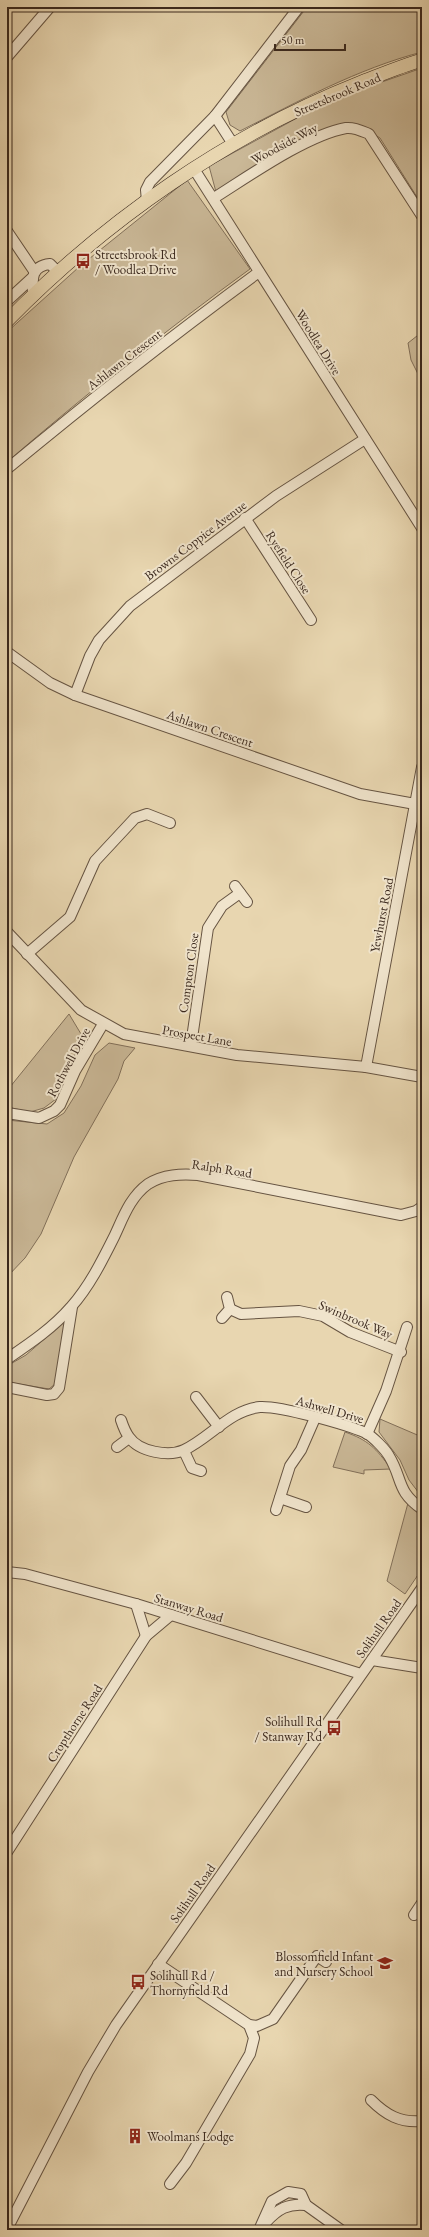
<svg xmlns="http://www.w3.org/2000/svg" width="429" height="2237" viewBox="0 0 429 2237" font-family="'EB Garamond',serif">
<style>
.green{fill:#cab897;stroke:#82705a}
.lines{fill:none;stroke-linecap:round;stroke-linejoin:round}
.minor-casing{stroke:#665442;stroke-width:12}
.major-casing{stroke:#3a281d;stroke-width:14}
.minor{stroke:#f0e4cc;stroke-width:10}
.major{stroke:#e8d6b0;stroke-width:13}
.labels{text-anchor:middle;stroke-width:4;stroke-linejoin:round;paint-order:stroke}
.street-label{font-size:13px;fill:#3a281d;stroke:#f0e4cc}
.poi-label{font-size:13px;fill:#3a281d;stroke:#f0e4cc;text-anchor:start}
</style>
<rect width="100%" height="100%" fill="#e8d6b0"/>
<filter id="stains"><feTurbulence type="fractalNoise" baseFrequency=".005" numOctaves="4"/><feColorMatrix values="0 0 0 0 .2 0 0 0 0 .09 0 0 0 0 .02 0 0 0 .5 -.17"/></filter>
<radialGradient id="worn" r=".72"><stop offset=".6" stop-color="#630" stop-opacity="0"/><stop offset="1" stop-color="#630" stop-opacity=".3"/></radialGradient>
<!-- green -->
<g class="green">
<path d="M307,7H422V52C357,69 299,101 240,131L230,125L226,112Z"/>
<polygon points="422,68 422,205 380,138 359,125 338,125 279,150 216,192 209,166 330,100"/>
<path d="M187,180L250,269C166,330 85,395 7,462V332L79,267Z"/>
<polygon points="422,332 422,382 411,360 408,343"/>
<polygon points="69,1014 81,1034 77,1050 56,1099 44,1108 30,1112 7,1107 7,1095 10,1087"/>
<polygon points="109,1043 135,1048 124,1061 118,1079 74,1157 41,1234 25,1258 7,1277 7,1120 47,1124 64,1113 81,1086 95,1055"/>
<polygon points="64,1322 65,1326 55,1384 49,1389 7,1382 7,1366 26,1355"/>
<polygon points="380,1419 422,1437 422,1497 409,1480 400,1460 379,1432"/>
<path d="M345,1432C368,1440 376,1448 391,1469L364,1470V1474L333,1467Z"/>
<polygon points="408,1503 422,1514 422,1569 405,1594 387,1581"/>
</g>
<g class="lines">
<defs>
<g id="minor">
<polyline points="7,57 50,7"/>
<polyline points="215,116 233,144"/>
<polyline points="194,169 422,528"/>
<path d="M214,198C249,176 307,135 346,128C355,127 362,131 369,134L422,216"/>
<polyline points="147,201 146,190 150,182 215,116 299,7"/>
<polyline points="7,231 34,271"/>
<path d="M33,294C32,279 31,266 50,264L58,272"/>
<polyline points="7,301 32,278"/>
<path d="M7,469C89,401 173,335 259,272"/>
<polyline points="245,518 311,620"/>
<polyline points="7,652 50,683 75,695 360,794 415,804"/>
<polyline points="75,695 90,656 99,640 130,606 276,496 365,439"/>
<polyline points="235,886 247,902"/>
<polyline points="7,932 81,1010 124,1034 237,1055 366,1067 422,1077"/>
<polyline points="27,954 70,917 95,861 135,818 147,814 170,823"/>
<polyline points="191,1045 208,928 222,906 240,893"/>
<polyline points="366,1067 422,767"/>
<polyline points="7,1113 39,1118 54,1111 60,1105 75,1071 103,1024"/>
<polyline points="230,1309 241,1314 299,1311 323,1316 350,1332 401,1352"/>
<polyline points="222,1318 230,1309 227,1297"/>
<path d="M7,1359C29,1344 53,1328 71,1307C89,1287 102,1261 114,1237C123,1218 130,1197 148,1184C164,1174 181,1174 198,1175L401,1215L416,1211L422,1207"/>
<polyline points="7,1387 47,1395 54,1394 59,1388 72,1307"/>
<polyline points="196,1397 219,1427"/>
<path d="M121,1420C123,1426 125,1432 129,1437C139,1452 169,1457 184,1450C210,1438 230,1410 260,1407C281,1406 345,1424 366,1433C373,1437 385,1449 389,1456C403,1479 396,1491 422,1509"/>
<polyline points="367,1434 386,1391 407,1327"/>
<polyline points="117,1447 129,1438"/>
<polyline points="184,1451 192,1468 201,1471"/>
<polyline points="280,1498 306,1507"/>
<polyline points="276,1510 290,1466 301,1450 315,1418"/>
<polyline points="7,1572 25,1574 136,1604 361,1674"/>
<polyline points="136,1604 146,1636"/>
<polyline points="372,1660 422,1668"/>
<polyline points="7,1852 146,1636 171,1615"/>
<polyline points="414,1915 422,1903"/>
<polyline points="158,1964 249,2025 254,2038 250,2054 186,2163 170,2184"/>
<polyline points="249,2025 257,2026 273,2019 317,1956 326,1962"/>
<path d="M371,2100C386,2115 400,2123 422,2121"/>
<path d="M266,2222C278,2209 288,2203 306,2205"/>
<polyline points="7,2229 88,2072 116,2025 422,1588"/>
<polyline points="259,2230 272,2201 288,2192 301,2194 306,2205 341,2230"/>
</g>
<path id="major" d="M7,321C106,220 228,135 359,83C380,75 401,66 422,60"/>
</defs>
<!-- minor casing -->
<use href="#minor" class="minor-casing"/>
<!-- major casing -->
<use href="#major" class="major-casing"/>
<!-- minor -->
<use href="#minor" class="minor"/>
<!-- major -->
<use href="#major" class="major"/>
</g>
<!-- icons -->
<defs>
<symbol id="bus-bare" viewBox="-9 -9 18 18"><path d="M-5-6H5V4H4V6H2V4H-2V6H-4V4H-5ZM-3.5-4V0h7V-4ZM-3.5 1.2v1.5H-2V1.2ZM2 1.2v1.5H3.5V1.2Z" fill="#8f2418" stroke="#f0e4cc" stroke-width="2.5" paint-order="stroke"/></symbol>
<symbol id="school-bare" viewBox="-9 -9 18 18"><path d="M0-5L7-2L0 1L-7-2ZM-4 1L0 2.5L4 1V4Q0 6-4 4Z" fill="#8f2418" stroke="#f0e4cc" stroke-width="2.5" paint-order="stroke"/></symbol>
<symbol id="building-bare" viewBox="-9 -9 18 18"><path d="M-4-6H4V6H1V3H-1V6H-4ZM-2.5-4.3h1.7v1.8h-1.7ZM.8-4.3h1.7v1.8H.8ZM-2.5-1h1.7V.8h-1.7ZM.8-1h1.7V.8H.8Z" fill="#8f2418" stroke="#f0e4cc" stroke-width="2.5" paint-order="stroke"/></symbol>
</defs>
<g fill-rule="evenodd">
<use href="#bus-bare" x="72" y="250" width="22" height="22"/>
<use href="#bus-bare" x="323" y="1717" width="22" height="22"/>
<use href="#school-bare" x="374" y="1952" width="22" height="22"/>
<use href="#bus-bare" x="127" y="1971" width="22" height="22"/>
<use href="#building-bare" x="124" y="2125" width="22" height="22"/>
</g>
<g class="labels">
<!-- street labels -->
<g class="street-label">
<text transform="translate(337 94) rotate(-23)" y="5">Streetsbrook Road</text>
<text transform="translate(284 143) rotate(-28)" y="5">Woodside Way</text>
<text transform="translate(319 342) rotate(58)" y="5">Woodlea Drive</text>
<text transform="translate(124 359) rotate(-38)" y="5">Ashlawn Crescent</text>
<text transform="translate(195 540) rotate(-37)" y="5">Browns Coppice Avenue</text>
<text transform="translate(289 562) rotate(57)" y="5">Ryefield Close</text>
<text transform="translate(210 728) rotate(19)" y="5">Ashlawn Crescent</text>
<text transform="translate(381 915) rotate(-79)" y="5">Yewhurst Road</text>
<text transform="translate(188 973) rotate(-82)" y="5">Compton Close</text>
<text transform="translate(197 1035) rotate(10)" y="5">Prospect Lane</text>
<text transform="translate(68 1062) rotate(-62)" y="5">Rothwell Drive</text>
<text transform="translate(222 1168) rotate(9)" y="5">Ralph Road</text>
<text transform="translate(356 1319) rotate(23)" y="5">Swinbrook Way</text>
<text transform="translate(330 1409) rotate(16)" y="5">Ashwell Drive</text>
<text transform="translate(189 1607) rotate(17)" y="5">Stanway Road</text>
<text transform="translate(378 1628) rotate(-55)" y="5">Solihull Road</text>
<text transform="translate(74 1723) rotate(-57)" y="5">Cropthorne Road</text>
<text transform="translate(192 1893) rotate(-55)" y="5">Solihull Road</text>
</g>
<!-- poi labels -->
<g class="poi-label">
<text x="95" y="259">Streetsbrook Rd<tspan x="95" dy="15">/ Woodlea Drive</tspan></text>
<text x="322" y="1726" text-anchor="end">Solihull Rd<tspan x="322" dy="15">/ Stanway Rd</tspan></text>
<text x="373" y="1961" text-anchor="end">Blossomfield Infant<tspan x="373" dy="15">and Nursery School</tspan></text>
<text x="150" y="1980">Solihull Rd /<tspan x="150" dy="15">Thornyfield Rd</tspan></text>
<text x="147" y="2141">Woolmans Lodge</text>
</g>
</g>
<!-- margin -->
<rect width="429" height="2237" fill="none" stroke="#e8d6b0" stroke-width="24"/>
<rect x="8" y="8" width="413" height="2221" fill="none" stroke="#3a281d" stroke-width="2"/>
<rect x="12" y="12" width="405" height="2213" fill="none" stroke="#3a281d"/>
<!-- scale -->
<path d="M275 44v6h70v-6" fill="none" stroke="#3a281d" stroke-width="2"/>
<text x="281" y="44" font-size="12" fill="#3a281d" stroke="#f0e4cc" stroke-width="3" paint-order="stroke">50 m</text>
<rect width="100%" height="100%" filter="url(#stains)"/>
<rect width="100%" height="100%" fill="url(#worn)"/>
</svg>
